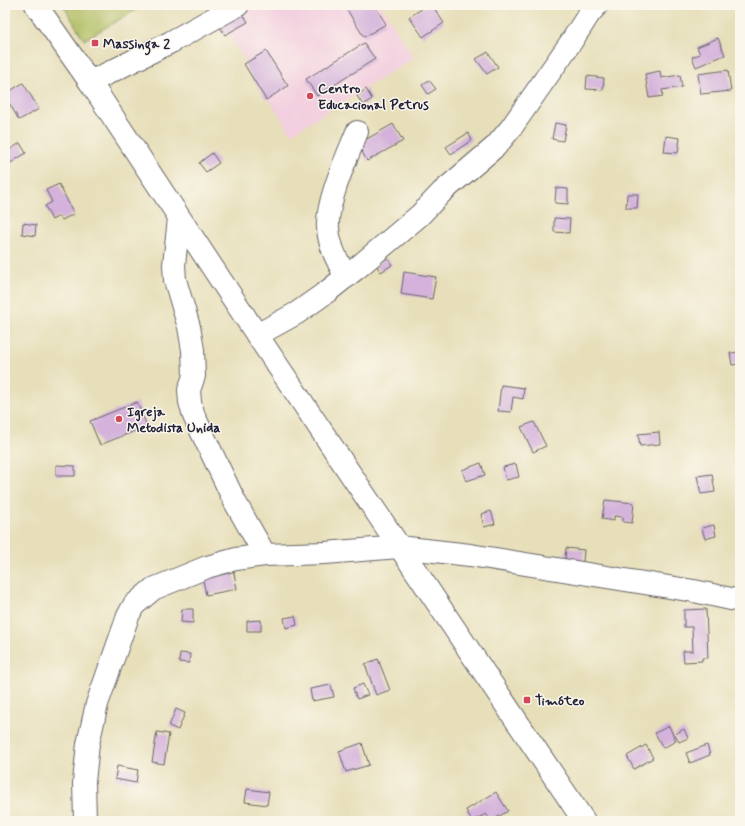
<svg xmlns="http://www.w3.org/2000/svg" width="745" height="826" viewBox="0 0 745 826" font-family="Mynerve,sans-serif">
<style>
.built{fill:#f3cfdf}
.green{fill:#afbc5e;stroke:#686f4c}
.building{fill:#d4b2db}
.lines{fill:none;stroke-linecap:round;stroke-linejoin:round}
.minor-casing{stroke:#676467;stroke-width:24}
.minor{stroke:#fff;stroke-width:22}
.poi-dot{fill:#d1495b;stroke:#fbf7ec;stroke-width:1.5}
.labels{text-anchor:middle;stroke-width:3;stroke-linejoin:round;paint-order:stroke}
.poi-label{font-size:14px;font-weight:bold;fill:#22223b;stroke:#fbf7ec;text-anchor:start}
</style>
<rect width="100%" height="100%" fill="#fbf7ec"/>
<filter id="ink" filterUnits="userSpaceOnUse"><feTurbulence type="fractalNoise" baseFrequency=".025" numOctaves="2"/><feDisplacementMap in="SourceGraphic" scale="8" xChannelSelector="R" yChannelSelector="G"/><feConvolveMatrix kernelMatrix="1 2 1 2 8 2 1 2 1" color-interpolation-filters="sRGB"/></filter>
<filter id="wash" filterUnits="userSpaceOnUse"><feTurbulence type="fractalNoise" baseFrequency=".012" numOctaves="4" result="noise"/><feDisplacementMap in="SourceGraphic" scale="16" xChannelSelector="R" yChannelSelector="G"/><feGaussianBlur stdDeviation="0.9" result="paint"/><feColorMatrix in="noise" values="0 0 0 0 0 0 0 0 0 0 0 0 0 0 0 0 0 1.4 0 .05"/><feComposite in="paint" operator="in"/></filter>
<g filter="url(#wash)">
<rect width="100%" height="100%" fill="#e7dfba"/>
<!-- built -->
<polygon class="built" points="210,5 381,5 414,58 291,134"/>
<!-- green -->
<polygon class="green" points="63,5 145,5 84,40"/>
<g id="blocks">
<!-- building -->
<g class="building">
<polygon points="206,5 237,5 248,22 225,35"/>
<polygon points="344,5 374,5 386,24 364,37"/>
<polygon points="428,5 432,5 444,23 423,37 409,17"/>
<polygon points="718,38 725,55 696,67 692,57 700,54 697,47"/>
<polygon points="364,43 375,59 317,96 306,79"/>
<polygon points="266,51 288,86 266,100 244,64"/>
<polygon points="488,52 498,67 487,74 476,59"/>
<polygon points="728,70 731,91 701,94 698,74"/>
<polygon points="660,71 661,78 680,75 682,87 662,90 663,96 649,98 645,74"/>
<polygon points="587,76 604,78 603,90 586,89"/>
<polygon points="429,80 436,89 428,94 422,85"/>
<polygon points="23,83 39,109 19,120 5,96 5,94"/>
<polygon points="366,89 372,99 363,105 357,96"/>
<polygon points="555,123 566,125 563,141 552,139"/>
<polygon points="393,124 403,141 367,161 358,144"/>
<polygon points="468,133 472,140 451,154 446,147"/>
<polygon points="666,136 680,138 678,153 664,152"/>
<polygon points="20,143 26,153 9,164 5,157 5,153"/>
<polygon points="212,153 219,163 206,172 199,163"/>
<polygon points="59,184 74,214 62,220 59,216 52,220 45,206 52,202 46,190"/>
<polygon points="556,188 568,189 568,204 555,203"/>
<polygon points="627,194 638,194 637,208 626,208"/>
<polygon points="554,218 570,219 569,233 554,232"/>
<polygon points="23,223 36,225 35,236 22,234"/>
<polygon points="388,258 392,265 381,272 376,265"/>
<polygon points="404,272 436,277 432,299 401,294"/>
<polygon points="740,352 740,364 732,365 730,353"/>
<polygon points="501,385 524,388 523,399 513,397 511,412 498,411"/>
<polygon points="137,402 147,426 100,445 90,421"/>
<polygon points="534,422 546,446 533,452 521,427"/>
<polygon points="659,432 660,444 640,446 638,434"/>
<polygon points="481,463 485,475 466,481 462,470"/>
<polygon points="516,464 519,477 506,480 503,467"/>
<polygon points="56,465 75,466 75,476 56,476"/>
<polygon points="712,474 715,492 701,494 697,476"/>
<polygon points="605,500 634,503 632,523 623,522 623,517 614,516 614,521 602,519"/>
<polygon points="491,511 495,524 484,527 481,514"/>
<polygon points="714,525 716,536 705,539 702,528"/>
<polygon points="566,548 584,550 583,562 565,559"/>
<polygon points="233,568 237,589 206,595 202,575"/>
<polygon points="182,609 193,609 193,623 181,622"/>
<polygon points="706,609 708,658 702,658 702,661 684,662 683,651 693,651 692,627 684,627 684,610"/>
<polygon points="295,616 297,625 286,628 284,618"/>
<polygon points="261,620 261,631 247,631 247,621"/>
<polygon points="180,653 190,654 189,663 179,662"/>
<polygon points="378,659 390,690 376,695 365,664"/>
<polygon points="363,684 368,695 357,699 353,688"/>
<polygon points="331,685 334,697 312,701 310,689"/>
<polygon points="176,709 185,713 178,730 169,726"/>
<polygon points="669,726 676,741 663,748 655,733"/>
<polygon points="684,729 688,738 679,742 675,734"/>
<polygon points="157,732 169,734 164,764 152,762"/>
<polygon points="362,743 369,765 346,772 339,751"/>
<polygon points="646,745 653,758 634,769 627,756"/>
<polygon points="707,745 710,755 690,763 686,753"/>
<polygon points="737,754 740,754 740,761 738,761"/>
<polygon points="117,766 138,770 136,783 115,779"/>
<polygon points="247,789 269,792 267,805 245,802"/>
<polygon points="496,792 508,811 491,821 486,814 472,821 466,810"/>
</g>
</g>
</g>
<g filter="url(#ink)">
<use href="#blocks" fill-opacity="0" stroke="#676467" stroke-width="1"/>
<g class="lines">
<defs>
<g id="minor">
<polyline points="36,5 90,82 257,335 584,821"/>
<polyline points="90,82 171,42 238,5"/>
<polyline points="179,218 174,265 175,280 189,327 193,350 194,376 189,390 190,402 194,416 235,502 265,555"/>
<path d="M346,277C338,262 329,246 328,228C326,202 347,157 357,132"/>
<polyline points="257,335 297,313 328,291 357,268 420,215 442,192 496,146 511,128 571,42 589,14 597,5"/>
<polyline points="85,821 84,782 88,744 97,704 128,616 134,605 153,589 207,567 236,559 265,555 325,553 399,547 470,555 694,591 740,601"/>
</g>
</defs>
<!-- minor casing -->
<use href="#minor" class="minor-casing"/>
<!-- minor -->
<use href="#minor" class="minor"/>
</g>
</g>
<!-- markers -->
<g class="poi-dot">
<rect x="91" y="39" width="8" height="8" rx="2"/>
<circle cx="310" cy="96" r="4"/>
<circle cx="119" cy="419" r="4"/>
<rect x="523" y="696" width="8" height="8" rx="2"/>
</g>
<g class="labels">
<!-- poi labels -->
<g class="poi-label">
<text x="103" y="48">Massinga 2</text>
<text x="318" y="93">Centro<tspan x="318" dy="16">Educacional Petrus</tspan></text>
<text x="127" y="416">Igreja<tspan x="127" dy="16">Metodista Unida</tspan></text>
<text x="535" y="705">Timóteo</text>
</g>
</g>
<!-- margin -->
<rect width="745" height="826" fill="none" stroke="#fbf7ec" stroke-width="20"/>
</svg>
